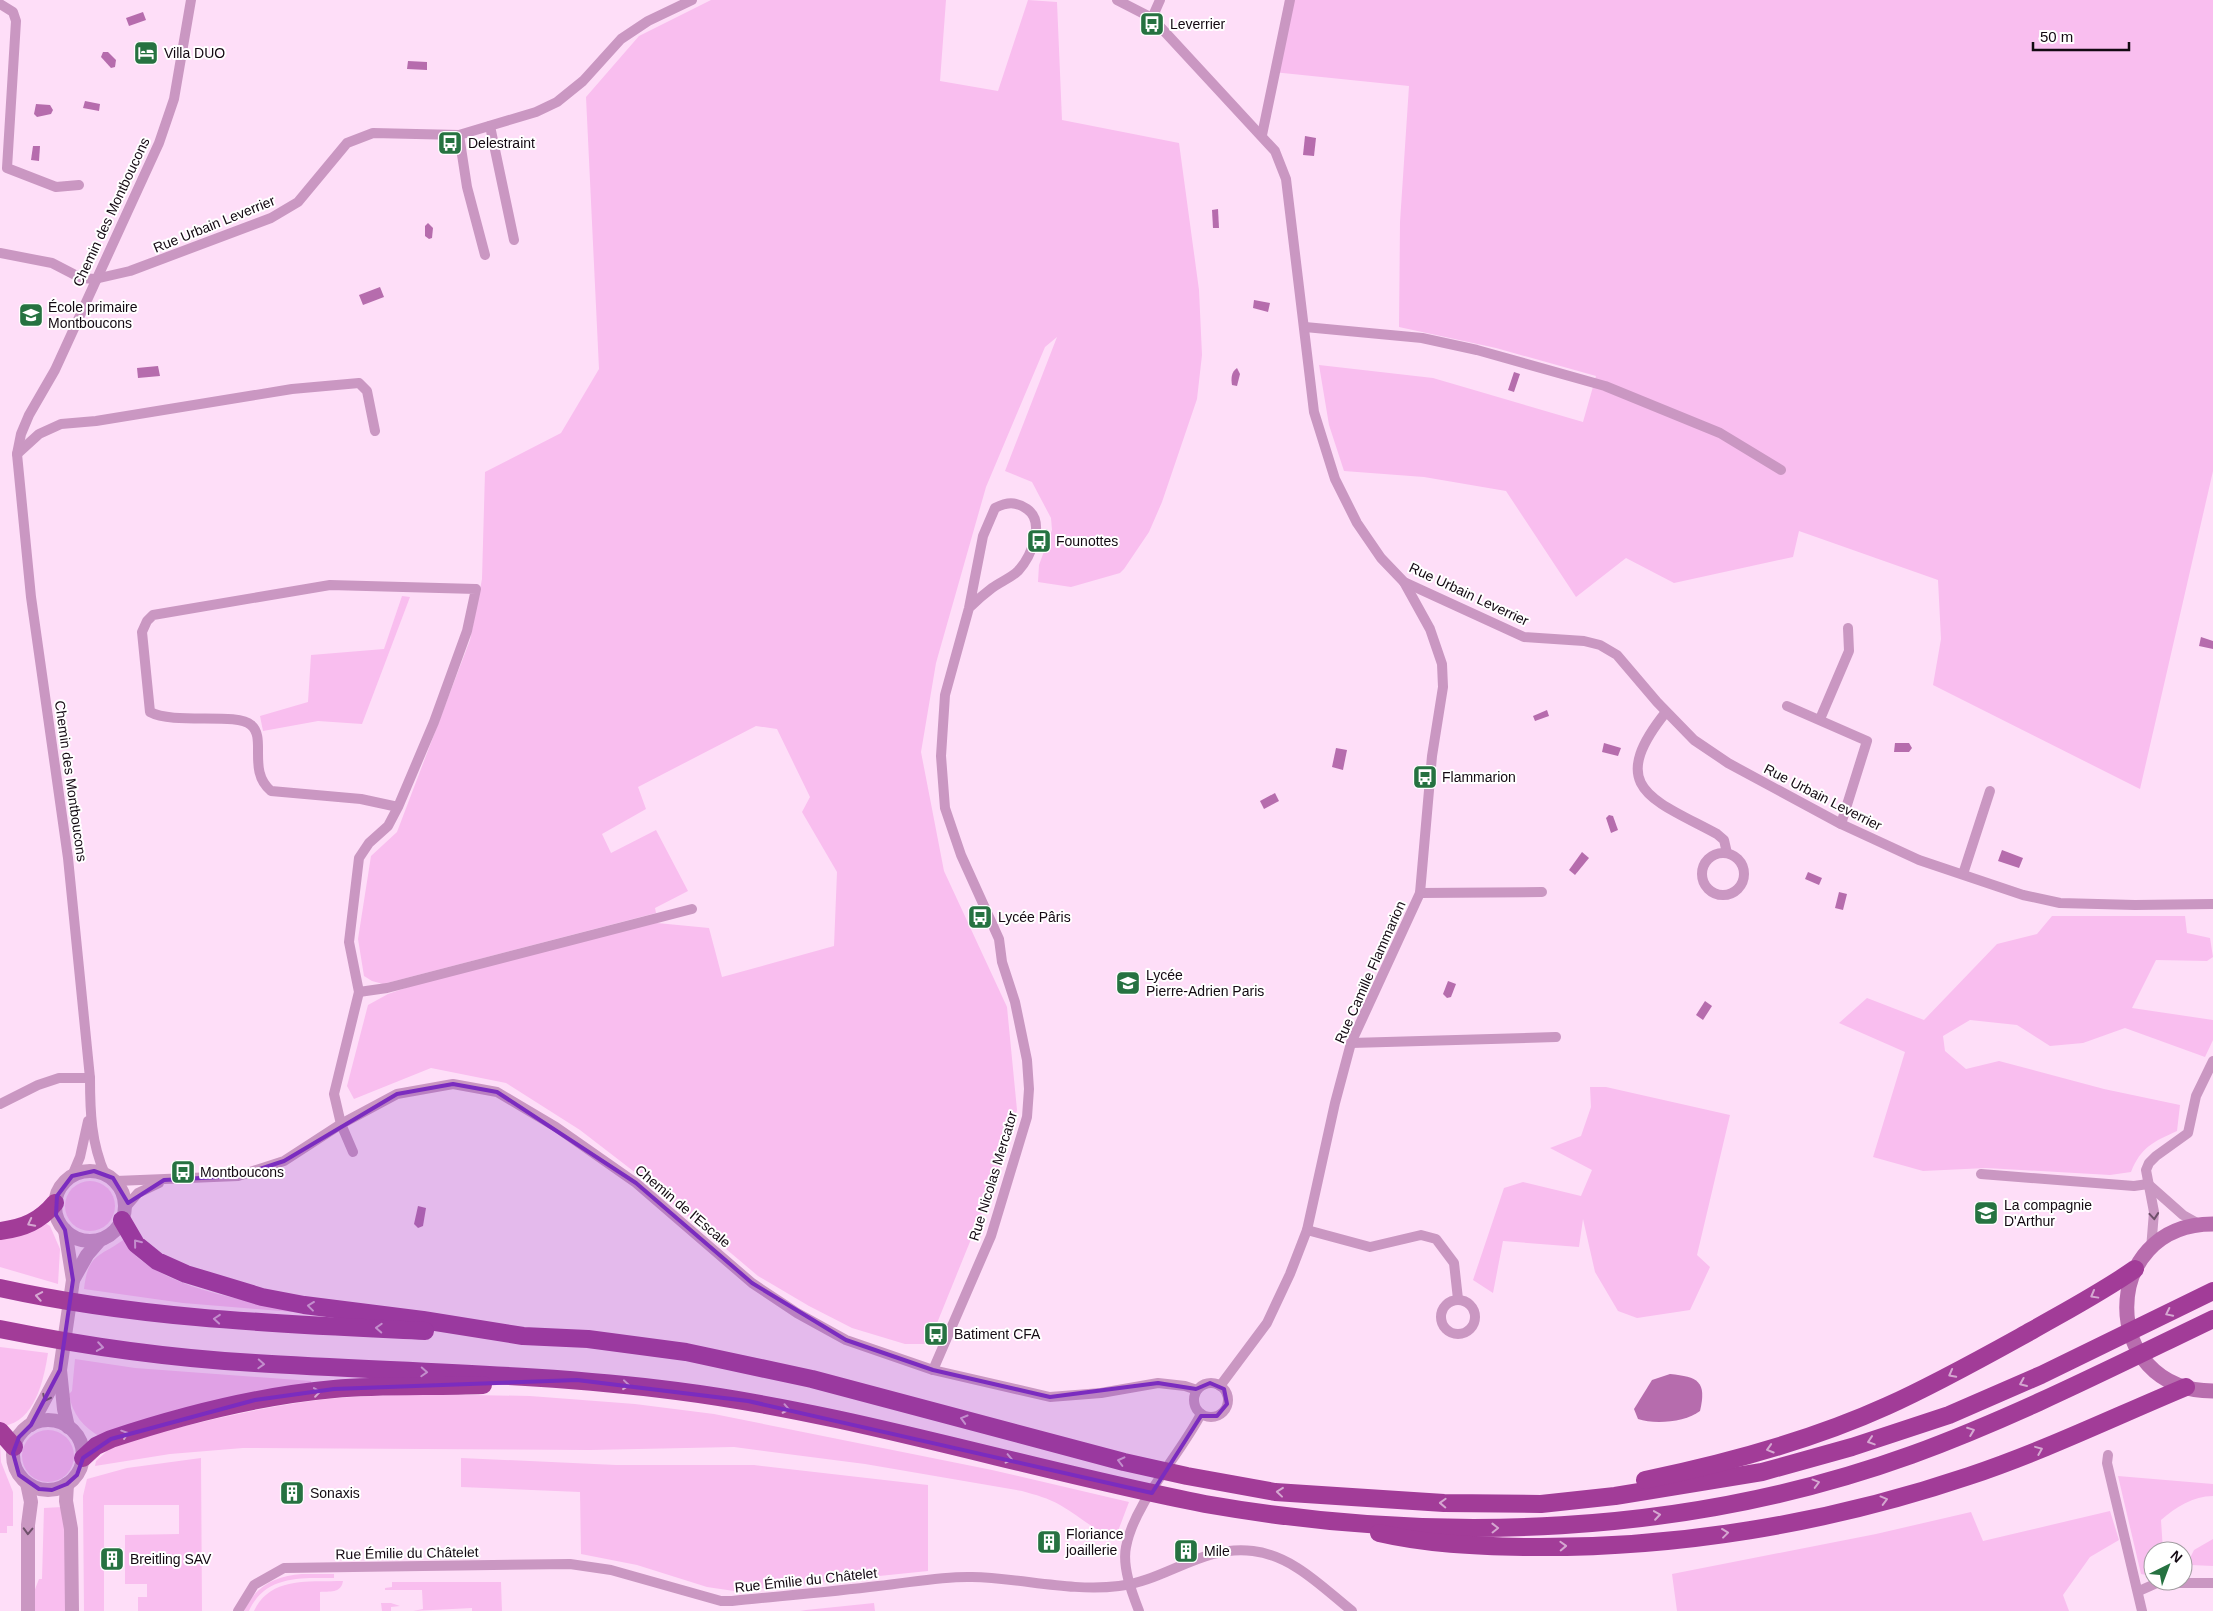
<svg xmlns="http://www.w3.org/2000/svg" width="2213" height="1611" viewBox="0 0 2213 1611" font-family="Arial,sans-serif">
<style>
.green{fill:#f9beef}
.water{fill:#b66cad}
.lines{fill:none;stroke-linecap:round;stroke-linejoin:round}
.minor{stroke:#ca97c2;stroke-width:10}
.tertiary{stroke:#ca97c2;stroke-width:14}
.secondary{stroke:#b86dae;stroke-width:15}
.trunk{stroke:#a23c98;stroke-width:18}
.oneway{stroke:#6e506a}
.oneway2{stroke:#d5a7d1}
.marked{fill:#7b2cbf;fill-opacity:0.2;stroke:#7b2cbf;stroke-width:4;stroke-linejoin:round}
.labels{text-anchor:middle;stroke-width:4;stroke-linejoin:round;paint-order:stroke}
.poi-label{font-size:14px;fill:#130912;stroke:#fff;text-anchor:start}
.street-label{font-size:14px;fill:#130912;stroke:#fff}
</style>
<rect width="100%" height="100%" fill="#fedef8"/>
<!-- green -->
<g class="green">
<polygon points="711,0 946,0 940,81 998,91 1028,0 1057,2 1062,120 1179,143 1199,290 1202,355 1197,399 1162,502 1149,532 1124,569 1120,573 1071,587 1038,582 1039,565 1052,530 1051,518 1032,482 1005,471 1057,337 1045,347 986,487 936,663 921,752 944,871 1007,1007 1017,1110 999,1170 931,1338 924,1344 905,1344 852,1328 809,1306 758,1276 641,1177 580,1130 506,1083 431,1068 354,1099 347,1086 368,1005 388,994 423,982 657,919 657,923 709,928 722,977 834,946 837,872 802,812 810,797 777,729 756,726 638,787 646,809 602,834 611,853 656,830 688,891 655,908 656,913 383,984 372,981 364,976 358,939 371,856 397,832 470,640 482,579 485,472 561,433 599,369 586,97 639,36"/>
<polygon points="1285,0 2213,0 2213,471 2140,789 1933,685 1941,639 1938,580 1799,531 1793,557 1674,583 1626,558 1576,597 1506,491 1424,477 1344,471 1329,425 1319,365 1433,378 1583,422 1596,376 1496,348 1399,327 1400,222 1409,86 1273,72"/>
<polygon points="402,596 410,597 362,724 318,721 263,731 260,716 308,702 311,655 384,649"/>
<path d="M2052,916H2185L2187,933L2210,938L2213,957L2207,961L2156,960L2132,1008L2213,1020V1040L2205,1057L2125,1028L2083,1043L2050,1046L2017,1025L1970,1020L1943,1036L1945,1051L1966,1069L1999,1061L2104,1089L2180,1105L2177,1131C2153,1142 2141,1147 2131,1172L2110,1175L1986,1168L1923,1171L1873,1157L1905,1052L1839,1023L1867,998L1924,1020L1997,944L2037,934Z"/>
<polygon points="1590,1087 1606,1087 1730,1115 1697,1255 1710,1267 1690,1310 1637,1318 1618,1311 1595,1272 1583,1219 1579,1247 1503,1241 1493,1293 1473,1280 1504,1188 1523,1182 1581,1196 1592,1170 1550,1148 1581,1136 1591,1107"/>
<circle cx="90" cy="1206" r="25"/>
<polygon points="45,1223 50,1226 60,1249 58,1284 0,1267 0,1239"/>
<path d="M126,1238L135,1250L136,1256C175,1290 243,1300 292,1309V1312L183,1303L84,1289C88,1252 101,1257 126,1238Z"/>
<path d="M0,1347L48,1353C44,1379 35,1422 3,1426L0,1424Z"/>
<path d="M75,1359L135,1368L311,1381V1385L101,1437C84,1428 72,1414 69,1394L72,1391Z"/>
<path d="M422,1394L530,1396L635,1404L714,1414L992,1470L1129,1502L1115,1539C1094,1530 1079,1516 1060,1505C1048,1498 1036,1495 1022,1491L865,1464L734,1447L590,1450L243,1448L170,1454L95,1466L96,1461L106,1452L104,1447C168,1430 232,1413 297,1403C338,1396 380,1396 422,1394Z"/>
<circle cx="48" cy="1456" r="26"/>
<polygon points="0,1445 1,1462 13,1492 13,1526 7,1526 7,1533 0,1533"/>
<polygon points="201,1458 202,1611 138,1611 138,1597 147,1597 147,1584 125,1584 125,1535 179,1534 179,1505 104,1505 104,1611 84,1611 83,1496 87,1479 127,1468"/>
<polygon points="461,1458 616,1465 754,1465 928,1485 928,1571 734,1591 707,1587 637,1565 581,1554 580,1492 461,1487"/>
<path d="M2118,1476L2213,1484V1496C2193,1496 2176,1507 2161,1520L2163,1551H2153V1570L2147,1569L2146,1575L2141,1574Z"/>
<polygon points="62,1507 67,1525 68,1611 32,1611 32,1597 39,1579 42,1579 44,1508"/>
<polygon points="2110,1511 2119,1540 2090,1557 2063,1595 2069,1611 1677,1611 1672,1574 1876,1534 1971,1512 1983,1541"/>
<polygon points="2213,1539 2213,1566 2191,1565 2189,1560 2194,1550"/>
<path d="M302,1574H334V1578C301,1578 265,1575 249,1611H244C255,1586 275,1576 302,1574Z"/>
<path d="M343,1581C341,1594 329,1591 320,1592V1611H254C270,1576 310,1582 343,1581Z"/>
<polygon points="392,1582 501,1582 502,1611 472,1611 472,1608 413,1611 423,1609 422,1590 385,1590 385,1588 392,1587"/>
<polygon points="381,1603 391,1603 400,1606 391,1607 391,1611 382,1611"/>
<polygon points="874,1603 875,1611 800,1611 806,1610"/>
</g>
<!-- water -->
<g class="water">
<polygon points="143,12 146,20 129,26 126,18"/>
<polygon points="103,52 108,52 116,60 115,67 111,68 101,57"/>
<polygon points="408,61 427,62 427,70 407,69"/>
<polygon points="85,101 100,104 99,111 83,108"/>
<polygon points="36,104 50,105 53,110 51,114 37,117 34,114"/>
<polygon points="1305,136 1316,138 1314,156 1303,155"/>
<polygon points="33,146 40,146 39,161 31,160"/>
<polygon points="1218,209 1219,228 1213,228 1212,210"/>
<polygon points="428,223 433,228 432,238 429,239 425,236 425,226"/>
<polygon points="380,287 384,297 363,305 359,295"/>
<polygon points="1254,300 1270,303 1268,312 1253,308"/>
<polygon points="158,366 160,376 138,378 137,368"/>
<path d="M1237,368L1240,374L1237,386L1232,385C1231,379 1231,372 1237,368Z"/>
<polygon points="1514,372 1520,374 1514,392 1508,390"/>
<polygon points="2201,637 2213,641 2213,649 2199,646"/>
<polygon points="1547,710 1549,716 1535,721 1533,716"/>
<polygon points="1604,743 1621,748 1618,756 1602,752"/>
<polygon points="1909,743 1912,748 1909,752 1894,752 1895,743"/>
<polygon points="1336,748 1347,750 1343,770 1332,767"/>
<polygon points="1275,793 1279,801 1264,809 1260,801"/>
<polygon points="1609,815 1613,816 1618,830 1611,833 1606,818"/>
<polygon points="2002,850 2023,858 2019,868 1998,861"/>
<polygon points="1582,852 1589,858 1575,875 1569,870"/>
<polygon points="1808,872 1822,878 1819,885 1805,879"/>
<polygon points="1839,892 1847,894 1843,910 1835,908"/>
<polygon points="1448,981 1456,984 1451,997 1447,998 1443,994"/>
<polygon points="1705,1001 1712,1006 1703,1020 1696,1015"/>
<polygon points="418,1206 426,1208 423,1226 418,1228 414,1224"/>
<path d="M1670,1374C1698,1377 1707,1381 1700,1411C1686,1422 1655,1425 1638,1419L1634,1409L1652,1380Z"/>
</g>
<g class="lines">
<!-- minor -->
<g class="minor">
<polyline points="1117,0 1152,18 1275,151 1286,179 1314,412 1335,479 1357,523 1381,558 1404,582 1524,637 1584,641 1600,645 1617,655 1657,702 1694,740 1728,763 1841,824 1919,860 2023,895 2060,903 2135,905 2213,904"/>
<polyline points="0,4 13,12 16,21 7,168 56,187 79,185"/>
<polyline points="1152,18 1160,0"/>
<polyline points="490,126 514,240"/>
<polyline points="459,135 467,187 485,255"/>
<polyline points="1262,135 1290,0"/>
<polyline points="0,253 52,263 81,278 95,279 130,271 271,218 298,202 347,143 373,133 459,135 536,112 557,102 583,81 621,39 648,21 692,0"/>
<polyline points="1305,327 1422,338 1477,350 1605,386 1720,433 1781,470"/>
<polyline points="17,454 39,434 61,424 96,421 292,389 359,383 367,391 375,431"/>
<polyline points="1787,706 1867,741 1841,824"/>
<path d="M1666,712C1605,788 1652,799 1717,834L1724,840L1727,853"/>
<polyline points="1820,719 1849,651 1848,628"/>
<circle cx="1723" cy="874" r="21"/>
<polyline points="1963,874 1990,791"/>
<polyline points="1420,893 1542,892"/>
<polyline points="359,992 387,988 692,909"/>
<polyline points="1351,1043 1556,1037"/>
<polyline points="0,1104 38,1085 59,1078 90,1078"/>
<path d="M353,1152L341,1124L334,1094L359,992L349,942L359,858L369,843L388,826L398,807L434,722L467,631L476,589L330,585L153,615L147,621L142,632L150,712C174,725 237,712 251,725C267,738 247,771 271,791L361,799L398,807"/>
<path d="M105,1174C91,1143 90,1111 90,1078L68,858L31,597L17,454L21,434L29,415L55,370L159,143L174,99L191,0"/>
<polyline points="1981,1174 2134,1186 2148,1184"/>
<polyline points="72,1176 80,1157 88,1121"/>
<polyline points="116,1181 238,1176 284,1161 341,1124 397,1094 453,1084 497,1092 556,1127 636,1183 752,1283 797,1313 846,1340 933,1370 1050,1397 1101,1393 1158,1383 1185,1386 1197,1390"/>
<polyline points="2148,1184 2183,1215 2199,1224"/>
<polyline points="126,1207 138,1193 159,1183"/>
<polyline points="1307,1230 1370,1247 1421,1235 1436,1239 1454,1263 1458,1299"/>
<polyline points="2151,1249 2154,1212 2146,1170 2149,1163 2156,1156 2188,1133 2196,1096 2213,1061"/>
<circle cx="1458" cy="1317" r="17"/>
<path d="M933,1370L991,1236L1027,1117L1029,1089L1027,1060L1015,1002L1002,962L999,939L961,855L945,808L941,756L945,695L969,608L983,536L995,508C1007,502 1015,501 1027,509C1046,522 1031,557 1018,571C1011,578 1000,582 992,588C984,594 976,601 969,608"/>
<circle cx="1211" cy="1400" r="17"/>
<polyline points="1220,1386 1267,1323 1290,1274 1307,1230 1335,1103 1351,1043 1420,893 1432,756 1443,687 1442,664 1430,629 1404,582"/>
<polyline points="2108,1455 2107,1463 2142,1611"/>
<polyline points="2139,1591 2157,1583 2213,1583"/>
<path d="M238,1611L254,1585L284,1568L570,1564L611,1570L721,1601H732C781,1596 830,1592 878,1586C909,1583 941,1576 972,1577C1021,1578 1071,1592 1119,1586C1165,1581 1204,1544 1253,1551C1293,1556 1322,1587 1352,1611"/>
<path d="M1139,1611C1132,1593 1122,1567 1126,1547C1134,1503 1180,1455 1201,1414"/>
</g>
<!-- tertiary -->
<g class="tertiary">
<circle cx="90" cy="1206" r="35"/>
<polyline points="65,1230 73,1280 60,1370 64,1409 68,1427"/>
<polyline points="73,1280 87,1255 100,1240"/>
<circle cx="48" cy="1455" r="35"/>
<polyline points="31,1425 60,1371"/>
<polyline points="27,1483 31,1502 28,1525 28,1611"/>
<polyline points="67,1484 66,1501 71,1529 72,1611"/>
</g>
<!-- secondary -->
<path class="secondary" d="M2213,1224C2098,1224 2098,1391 2213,1391"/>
<!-- trunk -->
<g class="trunk">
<polyline points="122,1220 136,1244 157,1261 186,1274 262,1297 304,1305 423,1320 523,1336 588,1339 686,1352 812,1379 1124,1462 1187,1476 1275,1492 1444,1503 1541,1504 1615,1496 1762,1472 1852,1447 1949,1415 2041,1375 2213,1291"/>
<path d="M0,1231C24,1228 40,1221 55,1203"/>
<path d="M0,1288C140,1319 283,1324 425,1331"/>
<path d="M0,1329C84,1346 169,1358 255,1363C396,1372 537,1373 677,1391C856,1414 1029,1470 1205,1504C1439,1545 1686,1536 1911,1455C2015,1417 2113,1367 2213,1319"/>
<polyline points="0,1431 14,1447"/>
<path d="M83,1458L96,1446L111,1439C183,1415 257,1396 334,1389C383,1385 433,1387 483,1385"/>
<path d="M1645,1480C1727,1463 1810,1441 1887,1406C1936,1384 1984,1357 2031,1331C2066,1311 2102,1292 2135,1269"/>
<path d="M1379,1533C1426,1544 1475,1546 1524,1547C1674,1549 1827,1524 1969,1476C2044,1451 2114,1417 2186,1387"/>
</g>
</g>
<!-- one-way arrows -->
<defs><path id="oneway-chevron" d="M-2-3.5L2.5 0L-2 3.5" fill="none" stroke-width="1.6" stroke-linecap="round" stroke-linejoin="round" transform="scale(1.25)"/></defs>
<g class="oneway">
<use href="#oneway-chevron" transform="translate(2154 1216) rotate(85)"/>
<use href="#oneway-chevron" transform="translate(46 1398) rotate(117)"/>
<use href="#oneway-chevron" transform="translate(28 1531) rotate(92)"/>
</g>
<g class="oneway2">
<use href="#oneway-chevron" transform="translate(31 1223) rotate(153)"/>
<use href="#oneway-chevron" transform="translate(137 1243) rotate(-129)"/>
<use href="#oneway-chevron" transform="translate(2094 1295) rotate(151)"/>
<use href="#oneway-chevron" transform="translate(39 1296) rotate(-170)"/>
<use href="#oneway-chevron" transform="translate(311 1306) rotate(-173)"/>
<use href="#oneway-chevron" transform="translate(2169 1313) rotate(154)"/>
<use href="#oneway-chevron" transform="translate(217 1319) rotate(-175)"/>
<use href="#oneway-chevron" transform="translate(379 1328) rotate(-177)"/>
<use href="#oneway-chevron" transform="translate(100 1347) rotate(9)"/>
<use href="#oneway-chevron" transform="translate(261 1364) rotate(3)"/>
<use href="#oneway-chevron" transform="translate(424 1372) rotate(3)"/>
<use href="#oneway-chevron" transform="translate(1952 1374) rotate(152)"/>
<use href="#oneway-chevron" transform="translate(2023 1383) rotate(157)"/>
<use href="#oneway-chevron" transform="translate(626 1385) rotate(6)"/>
<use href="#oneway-chevron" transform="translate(317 1392) rotate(-8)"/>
<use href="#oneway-chevron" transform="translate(786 1409) rotate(12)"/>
<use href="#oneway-chevron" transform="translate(964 1419) rotate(-164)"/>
<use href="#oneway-chevron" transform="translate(1971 1431) rotate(-21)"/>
<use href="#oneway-chevron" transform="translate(125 1434) rotate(-19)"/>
<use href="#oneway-chevron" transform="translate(1871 1441) rotate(162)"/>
<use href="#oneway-chevron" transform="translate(1770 1449) rotate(163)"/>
<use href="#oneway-chevron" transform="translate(2039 1450) rotate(-22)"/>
<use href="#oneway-chevron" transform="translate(1009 1459) rotate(13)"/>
<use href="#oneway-chevron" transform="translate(1121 1461) rotate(-166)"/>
<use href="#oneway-chevron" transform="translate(1816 1483) rotate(-15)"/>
<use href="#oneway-chevron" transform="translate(1280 1492) rotate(-174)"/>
<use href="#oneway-chevron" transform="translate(1884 1500) rotate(-15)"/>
<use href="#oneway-chevron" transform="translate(1443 1503) rotate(-178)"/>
<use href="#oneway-chevron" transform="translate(1657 1515) rotate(-8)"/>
<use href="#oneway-chevron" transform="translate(1495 1528) rotate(-1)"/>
<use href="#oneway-chevron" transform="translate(1725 1533) rotate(-7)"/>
<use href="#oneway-chevron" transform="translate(1563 1546) rotate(-2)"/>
</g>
<!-- marked area -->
<path class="marked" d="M453,1084L497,1092L636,1183L752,1283L846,1340L933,1370L1050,1397L1158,1383L1196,1389L1210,1383L1224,1389L1227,1404L1217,1416H1201L1152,1493L748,1401L577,1380L334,1389L255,1400L111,1439L83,1458L77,1475L67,1484L52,1490L39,1489L19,1475L13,1453L19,1437L31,1425L60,1370L73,1280L65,1230L56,1215L57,1196L72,1176L94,1171L113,1178L128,1203L164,1180L238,1176L284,1161L397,1094Z"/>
<!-- icons -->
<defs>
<symbol id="bus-square" viewBox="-11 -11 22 22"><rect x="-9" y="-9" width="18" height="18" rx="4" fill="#267241" stroke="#fff"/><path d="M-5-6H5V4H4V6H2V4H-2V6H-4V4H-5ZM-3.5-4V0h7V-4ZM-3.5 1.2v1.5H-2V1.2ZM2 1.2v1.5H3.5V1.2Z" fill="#fff"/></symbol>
<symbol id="hotel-square" viewBox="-11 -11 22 22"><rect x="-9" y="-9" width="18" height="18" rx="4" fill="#267241" stroke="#fff"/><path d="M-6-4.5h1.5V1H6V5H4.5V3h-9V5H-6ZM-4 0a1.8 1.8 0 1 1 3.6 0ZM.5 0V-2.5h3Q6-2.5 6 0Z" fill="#fff"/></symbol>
<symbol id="school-square" viewBox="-11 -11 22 22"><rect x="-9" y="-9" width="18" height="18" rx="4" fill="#267241" stroke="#fff"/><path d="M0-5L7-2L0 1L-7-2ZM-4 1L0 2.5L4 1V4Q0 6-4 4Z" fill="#fff"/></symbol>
<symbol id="building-square" viewBox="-11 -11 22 22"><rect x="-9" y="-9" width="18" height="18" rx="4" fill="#267241" stroke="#fff"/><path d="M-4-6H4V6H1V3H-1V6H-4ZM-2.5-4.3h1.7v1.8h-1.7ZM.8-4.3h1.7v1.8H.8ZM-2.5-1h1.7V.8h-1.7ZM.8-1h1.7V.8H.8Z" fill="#fff"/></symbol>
</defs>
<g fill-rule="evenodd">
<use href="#bus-square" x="1138" y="10" width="28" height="28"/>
<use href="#hotel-square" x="132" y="39" width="28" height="28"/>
<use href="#bus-square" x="436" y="129" width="28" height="28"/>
<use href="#school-square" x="17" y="301" width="28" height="28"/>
<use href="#bus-square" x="1025" y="527" width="28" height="28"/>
<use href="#bus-square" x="1411" y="763" width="28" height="28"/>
<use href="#bus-square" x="966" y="903" width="28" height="28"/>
<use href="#school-square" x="1114" y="969" width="28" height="28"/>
<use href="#bus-square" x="169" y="1158" width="28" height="28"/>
<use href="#school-square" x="1972" y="1199" width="28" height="28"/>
<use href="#bus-square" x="922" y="1320" width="28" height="28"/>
<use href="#building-square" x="278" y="1479" width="28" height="28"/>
<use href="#building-square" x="1035" y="1528" width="28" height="28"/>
<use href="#building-square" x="1172" y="1537" width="28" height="28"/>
<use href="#building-square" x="98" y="1545" width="28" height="28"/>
</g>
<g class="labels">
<!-- poi labels -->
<g class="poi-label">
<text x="1170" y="29">Leverrier</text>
<text x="164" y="58">Villa DUO</text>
<text x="468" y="148">Delestraint</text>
<text x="48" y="312">École primaire<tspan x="48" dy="16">Montboucons</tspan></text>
<text x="1056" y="546">Founottes</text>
<text x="1442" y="782">Flammarion</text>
<text x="998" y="922">Lycée Pâris</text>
<text x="1146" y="980">Lycée<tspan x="1146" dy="16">Pierre-Adrien Paris</tspan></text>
<text x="200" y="1177">Montboucons</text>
<text x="2004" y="1210">La compagnie<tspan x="2004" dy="16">D'Arthur</tspan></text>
<text x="954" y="1339">Batiment CFA</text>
<text x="310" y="1498">Sonaxis</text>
<text x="1066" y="1539">Floriance<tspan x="1066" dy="16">joaillerie</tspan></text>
<text x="1204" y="1556">Mile</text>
<text x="130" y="1564">Breitling SAV</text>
</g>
<!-- street labels -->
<g class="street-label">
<text transform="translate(111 212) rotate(-65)" y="5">Chemin des Montboucons</text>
<text transform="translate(214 224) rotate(-22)" y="5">Rue Urbain Leverrier</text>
<text transform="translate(1469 594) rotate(25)" y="5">Rue Urbain Leverrier</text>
<text transform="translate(71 781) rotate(82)" y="5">Chemin des Montboucons</text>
<text transform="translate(1823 797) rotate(27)" y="5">Rue Urbain Leverrier</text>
<text transform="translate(1370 972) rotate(-66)" y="5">Rue Camille Flammarion</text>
<text transform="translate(993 1176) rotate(-73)" y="5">Rue Nicolas Mercator</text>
<text transform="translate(683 1206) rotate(40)" y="5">Chemin de l'Escale</text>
<text transform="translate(407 1553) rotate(-1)" y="5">Rue Émilie du Châtelet</text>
<text transform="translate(806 1580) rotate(-6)" y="5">Rue Émilie du Châtelet</text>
</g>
</g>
<!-- north arrow -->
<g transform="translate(2168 1566) rotate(42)"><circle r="24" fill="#ffffff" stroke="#a19da0"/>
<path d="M0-4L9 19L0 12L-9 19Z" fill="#267241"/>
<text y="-8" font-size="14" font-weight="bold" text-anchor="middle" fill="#130912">N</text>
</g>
<!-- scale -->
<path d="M2033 42v8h96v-8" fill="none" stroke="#130912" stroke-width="2.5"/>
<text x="2040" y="42" font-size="15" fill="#130912" stroke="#ffffff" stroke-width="4" paint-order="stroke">50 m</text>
</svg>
